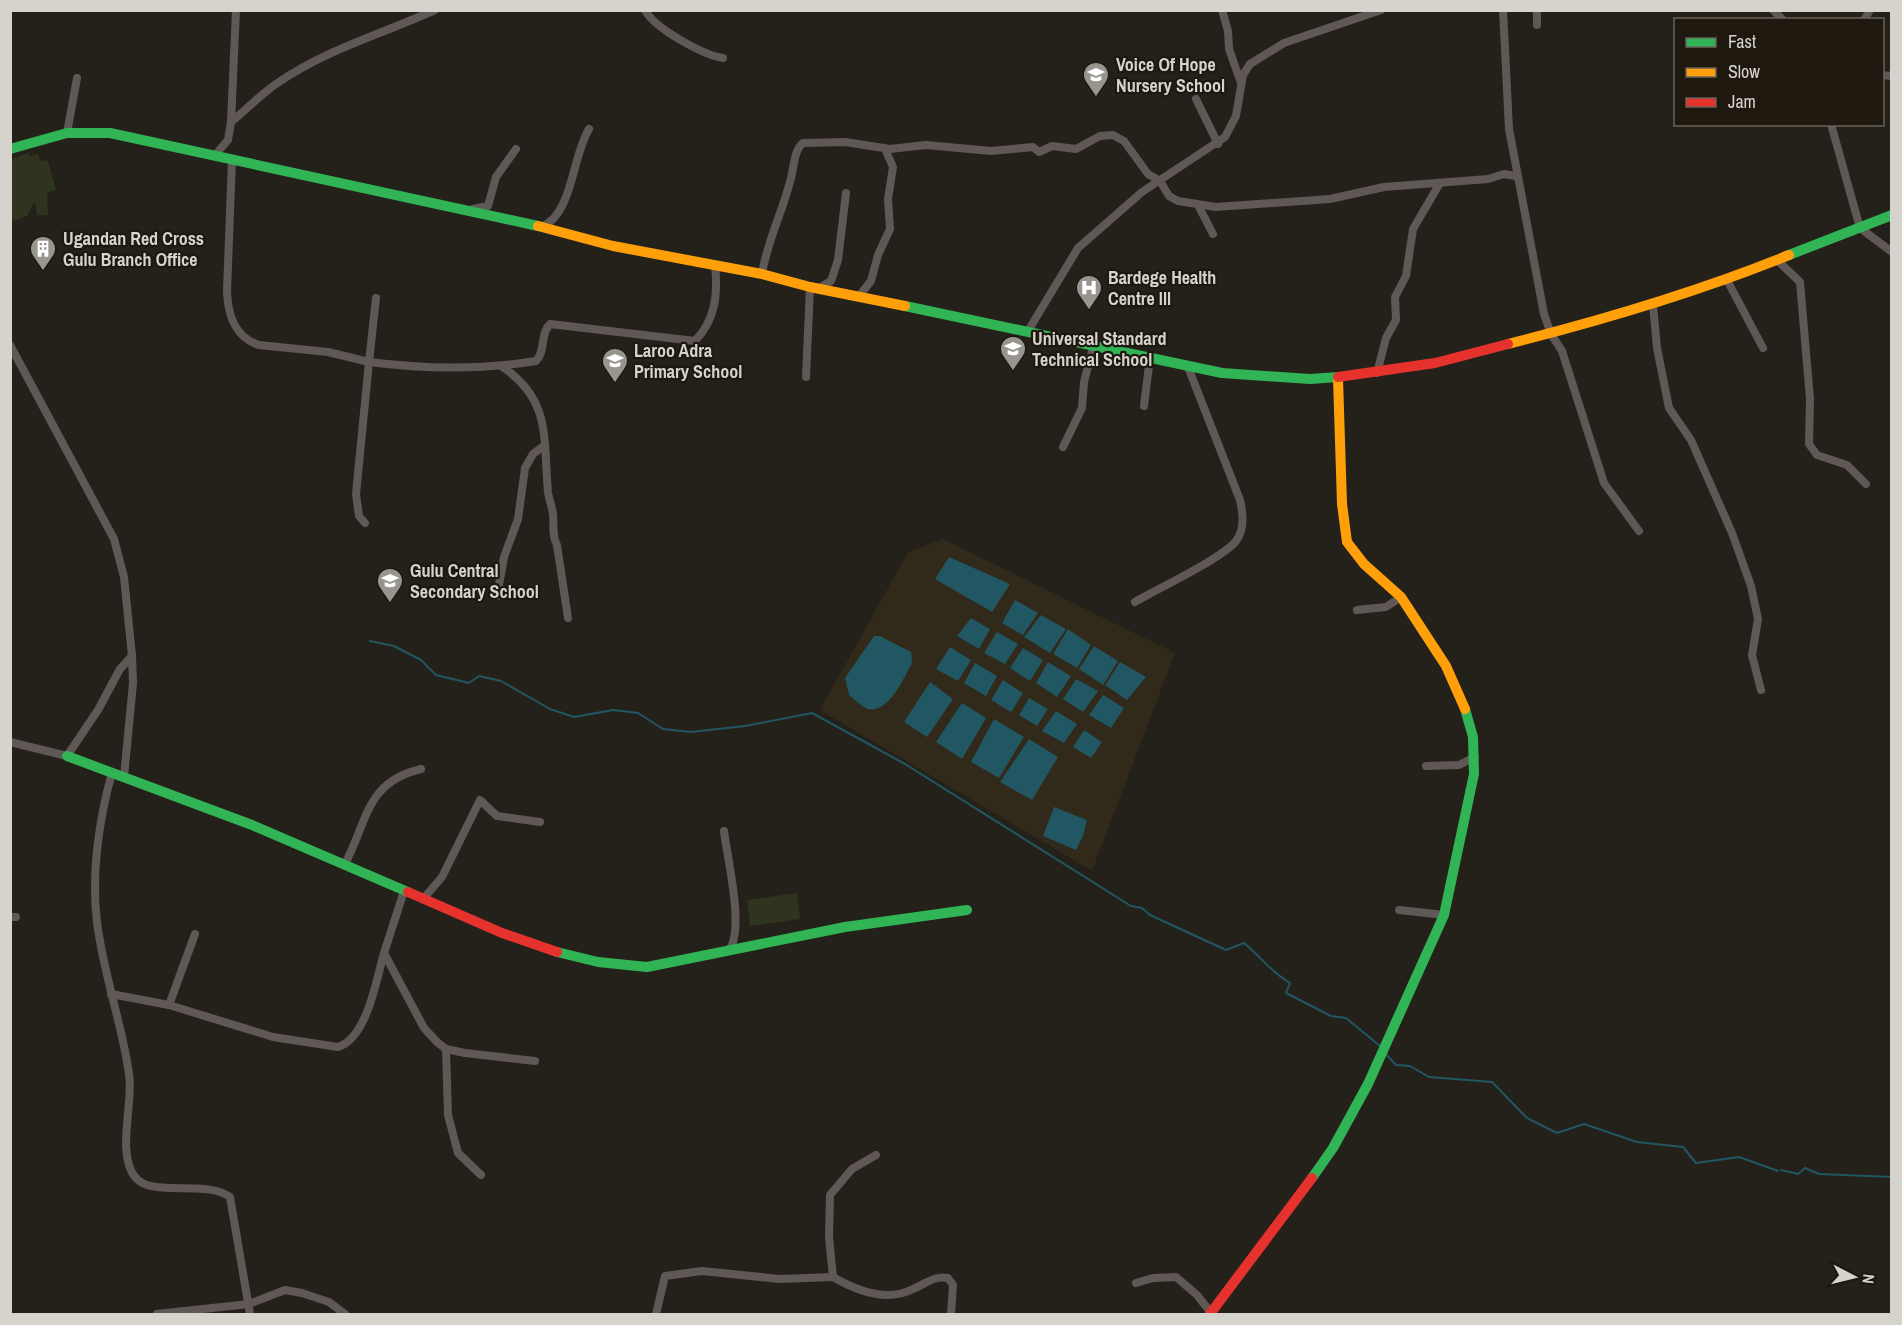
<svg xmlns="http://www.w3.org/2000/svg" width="1902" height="1325" viewBox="0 0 1902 1325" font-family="'Archivo Narrow',sans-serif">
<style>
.built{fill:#312919}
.green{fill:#2e341e}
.water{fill:#215663}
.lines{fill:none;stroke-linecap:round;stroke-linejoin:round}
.stream{stroke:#215663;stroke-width:2}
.street{stroke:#605856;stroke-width:8}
.fast{stroke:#30b455;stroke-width:10}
.slow{stroke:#ff9f0a;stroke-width:10}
.jam{stroke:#e5322d;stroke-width:10}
.labels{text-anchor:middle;stroke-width:4.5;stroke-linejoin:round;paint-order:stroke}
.poi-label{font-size:18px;font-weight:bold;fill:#d6d3cc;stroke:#1e180e;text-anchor:start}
</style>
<rect width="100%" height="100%" fill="#24211a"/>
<!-- built -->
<polygon class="built" points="943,539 1175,653 1092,871 820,710 908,552"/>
<!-- green -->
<g class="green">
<polygon points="28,153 31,156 38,154 40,160 48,161 56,190 47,193 48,215 37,215 35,201 27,216 11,222 11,159"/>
<polygon points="797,893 800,919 750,926 747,900"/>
</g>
<!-- water -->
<g class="water">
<polygon points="949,557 1010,584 992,612 935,579"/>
<polygon points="1015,600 1038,613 1023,635 1002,623"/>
<polygon points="1041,615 1066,629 1050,653 1024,637"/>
<polygon points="971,618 990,629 979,649 957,636"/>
<polygon points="1068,629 1091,645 1077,668 1053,654"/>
<polygon points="997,632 1018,644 1005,664 984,653"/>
<path d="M874,636H880L911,652L912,663C904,677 889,714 868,709C862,707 854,699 849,695L845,678Z"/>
<polygon points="1094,646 1118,661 1103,685 1079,669"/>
<polygon points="950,647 971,660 958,681 936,669"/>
<polygon points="1023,648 1043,660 1030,681 1010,668"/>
<polygon points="1048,662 1071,676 1057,697 1036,683"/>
<polygon points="1120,662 1146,677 1127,700 1105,685"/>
<polygon points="975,663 997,676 986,696 964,683"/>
<polygon points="1076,679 1098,691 1083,712 1063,699"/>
<polygon points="1003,680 1023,693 1011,712 991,700"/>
<polygon points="930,682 953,699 927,737 904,722"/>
<polygon points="1103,695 1124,708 1111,728 1089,715"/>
<polygon points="1029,698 1048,709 1037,726 1019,715"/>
<polygon points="962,703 986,718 962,759 936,742"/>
<polygon points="1056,711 1077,724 1064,743 1042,731"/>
<polygon points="994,719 1024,737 999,778 971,762"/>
<polygon points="1084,730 1102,742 1091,758 1073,747"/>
<polygon points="1029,739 1058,757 1032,800 1000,782"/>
<polygon points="1054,807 1087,820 1083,836 1076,850 1043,836"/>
</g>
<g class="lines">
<!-- stream -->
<g class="stream">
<path d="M370,641L394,646L421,660L436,675L469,683L479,676L501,681L550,709L574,717L613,710L638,713L663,729L691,732L745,726L812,713L905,764L1131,906L1142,908L1150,915L1226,950L1244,943C1262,958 1270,971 1290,983L1286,993L1331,1016L1346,1018L1380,1046"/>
<polyline points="1385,1053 1396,1065 1410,1066 1429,1077 1492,1082 1527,1118 1557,1133 1584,1124 1637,1142 1683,1147 1696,1163 1739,1157 1778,1171"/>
<polyline points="1781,1170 1798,1174 1805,1168 1819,1174 1892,1177"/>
</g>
<!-- street -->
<g class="street">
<path d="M645,10C654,28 703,55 723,58"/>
<polyline points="1222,10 1228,31 1229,49 1241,83"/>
<polyline points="1503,10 1509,129 1544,314 1551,334 1562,351 1604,483 1639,531"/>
<polyline points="1773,10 1783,20"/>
<polyline points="1864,20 1870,10"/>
<polyline points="1537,25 1537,10"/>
<polyline points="1882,75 1892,76"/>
<polyline points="1196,99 1218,144"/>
<path d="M231,122C246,110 260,95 276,84C324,50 382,34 435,10"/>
<polyline points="1831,124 1860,228 1892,252"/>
<polyline points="67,133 77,78"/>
<polyline points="216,154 228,140 231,122 236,10"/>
<path d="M232,159L227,292C228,316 235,337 259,345L328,352L369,362L356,494L359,516L365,523"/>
<polyline points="1198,205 1213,234"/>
<polyline points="473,209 488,206 496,177 516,149"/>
<path d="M541,227C573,215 572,156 589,129"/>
<polyline points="1778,261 1800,282 1810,399 1809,444 1817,455 1847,465 1866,484"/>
<path d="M762,274C767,241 783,211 791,178C794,167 794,150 803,143L845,142L890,149L926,145L991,151L1033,147L1039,152L1052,146L1076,149L1100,136L1113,135L1124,141L1148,174L1160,181L1169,196L1178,201L1216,207L1330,199L1384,187L1488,179L1504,174L1516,176"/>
<polyline points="1727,280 1763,348"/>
<polyline points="819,288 831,281 838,260 846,193"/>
<polyline points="859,296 871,281 878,255 890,229 888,199 893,167 885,149"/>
<path d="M376,298L369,362C424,369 481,370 536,361C546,351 540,333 550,324L695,341C716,319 718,294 715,265"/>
<polyline points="1653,305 1657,348 1669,408 1691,440 1732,533 1751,586 1758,619 1752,655 1761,690"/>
<polyline points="1028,331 1078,248 1142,192 1225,137 1236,116 1243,75 1250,64 1284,43 1381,10"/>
<polyline points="10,345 114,539 124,577 132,656 120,669 98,710 67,756 10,742"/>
<path d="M501,366C552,399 543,439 548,492C549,499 552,507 553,514C554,525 552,537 557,545L568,618"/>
<polyline points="1377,373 1386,338 1396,320 1395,297 1406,276 1413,229 1440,183"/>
<polyline points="806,377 810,287"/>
<polyline points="1144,406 1150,357"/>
<polyline points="1063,447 1082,408 1084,382 1094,344"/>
<polyline points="497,596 504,557 518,519 525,468 533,454 545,445"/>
<path d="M1135,602C1157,589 1223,558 1236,541C1245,530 1243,513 1240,500L1188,367"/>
<polyline points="1357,610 1386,607 1401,597"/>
<polyline points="1426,766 1459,765 1475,757"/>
<path d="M112,773C99,819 91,874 97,922C103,973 122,1023 129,1074C134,1102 116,1153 135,1177C151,1198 205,1179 230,1197L250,1314"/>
<polyline points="124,777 133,683 132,656"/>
<path d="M724,831C727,857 745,930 729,950"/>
<path d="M345,864C368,820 366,782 421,769"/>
<polyline points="404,891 384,953 424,1028 437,1042 446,1049 465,1053 535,1061"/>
<polyline points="424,898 442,877 480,800 497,816 540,822"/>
<polyline points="1399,910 1444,915"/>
<polyline points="10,917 16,917"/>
<path d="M111,994L169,1005L273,1037L338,1047C367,1038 376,981 384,953"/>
<polyline points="169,1005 195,934"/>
<polyline points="446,1049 448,1115 458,1153 481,1175"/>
<path d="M833,1277C857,1291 888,1302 913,1289C925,1284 935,1275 948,1278L953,1285L951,1314"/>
<polyline points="1136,1283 1153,1278 1176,1277 1197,1295 1212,1314"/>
<polyline points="157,1314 249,1304 285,1290 302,1293 329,1302 345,1314"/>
<polyline points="656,1314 665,1276 702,1271 780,1279 833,1277 829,1237 830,1195 852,1169 876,1155"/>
</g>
<!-- fast -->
<g class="fast">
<polyline points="10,149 67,133 110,133 538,226"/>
<polyline points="1789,255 1892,215"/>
<polyline points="905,306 1222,373 1310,379 1338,377"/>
<polyline points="67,756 252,825 408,892"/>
<polyline points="557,952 598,962 647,967 845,927 967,910"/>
<polyline points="1312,1178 1333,1148 1368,1084 1444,915 1474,774 1473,737 1465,709"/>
</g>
<!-- slow -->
<g class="slow">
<polyline points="538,226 613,246 762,274 810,287 905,306"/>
<path d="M1508,344C1603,320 1698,292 1789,255"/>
<polyline points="1338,378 1342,504 1347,542 1364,564 1401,597 1446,666 1465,709"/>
</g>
<!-- jam -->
<g class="jam">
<polyline points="1338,377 1435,363 1508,344"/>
<polyline points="408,892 502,933 557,952"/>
<polyline points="1210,1314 1312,1178"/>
</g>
</g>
<!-- icons -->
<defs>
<symbol id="school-pin" viewBox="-11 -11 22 30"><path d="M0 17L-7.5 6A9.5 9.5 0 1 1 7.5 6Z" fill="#98958e" stroke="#1e180e"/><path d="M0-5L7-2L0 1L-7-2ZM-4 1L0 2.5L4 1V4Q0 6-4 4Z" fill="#fff"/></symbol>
<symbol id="building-pin" viewBox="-11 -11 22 30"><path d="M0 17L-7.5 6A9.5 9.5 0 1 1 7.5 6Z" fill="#98958e" stroke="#1e180e"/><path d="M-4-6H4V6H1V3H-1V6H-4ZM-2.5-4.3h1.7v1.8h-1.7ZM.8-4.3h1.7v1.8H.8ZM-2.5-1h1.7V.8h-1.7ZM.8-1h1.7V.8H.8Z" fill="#fff"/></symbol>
<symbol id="hospital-pin" viewBox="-11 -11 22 30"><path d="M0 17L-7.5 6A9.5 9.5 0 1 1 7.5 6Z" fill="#98958e" stroke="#1e180e"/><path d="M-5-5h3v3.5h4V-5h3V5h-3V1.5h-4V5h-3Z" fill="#fff"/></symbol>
</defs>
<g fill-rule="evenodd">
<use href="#school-pin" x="1081" y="60" width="30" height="40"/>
<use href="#building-pin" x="28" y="234" width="30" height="40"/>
<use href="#hospital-pin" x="1074" y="273" width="30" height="40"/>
<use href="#school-pin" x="998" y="334" width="30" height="40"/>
<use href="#school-pin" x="600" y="346" width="30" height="40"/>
<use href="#school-pin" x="375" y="566" width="30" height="40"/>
</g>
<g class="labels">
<!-- poi labels -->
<g class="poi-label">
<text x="1116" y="71">Voice Of Hope<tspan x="1116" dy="21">Nursery School</tspan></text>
<text x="63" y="245">Ugandan Red Cross<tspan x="63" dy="21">Gulu Branch Office</tspan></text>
<text x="1108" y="284">Bardege Health<tspan x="1108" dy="21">Centre lll</tspan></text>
<text x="1032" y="345">Universal Standard<tspan x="1032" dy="21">Technical School</tspan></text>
<text x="634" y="357">Laroo Adra<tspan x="634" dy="21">Primary School</tspan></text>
<text x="410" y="577">Gulu Central<tspan x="410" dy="21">Secondary School</tspan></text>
</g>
</g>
<!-- border -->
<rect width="1902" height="1325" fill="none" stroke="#d6d3cc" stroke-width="24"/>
<!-- legend -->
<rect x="1674" y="18" width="210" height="108" fill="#1e180e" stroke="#68635a" stroke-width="1.5"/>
<rect x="1686" y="38" width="30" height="9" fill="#30b455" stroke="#68635a" stroke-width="1.5"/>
<text x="1728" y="48" font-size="18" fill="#d6d3cc">Fast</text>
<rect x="1686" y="68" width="30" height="9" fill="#ff9f0a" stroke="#68635a" stroke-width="1.5"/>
<text x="1728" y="78" font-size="18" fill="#d6d3cc">Slow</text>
<rect x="1686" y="98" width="30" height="9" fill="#e5322d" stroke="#68635a" stroke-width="1.5"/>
<text x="1728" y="108" font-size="18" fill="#d6d3cc">Jam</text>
<!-- north arrow -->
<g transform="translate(1854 1277) rotate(97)" stroke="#1e180e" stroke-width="4.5" paint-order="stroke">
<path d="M0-4.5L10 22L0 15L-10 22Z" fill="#d6d3cc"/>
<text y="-9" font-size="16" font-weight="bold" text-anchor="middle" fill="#d6d3cc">N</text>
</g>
</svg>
